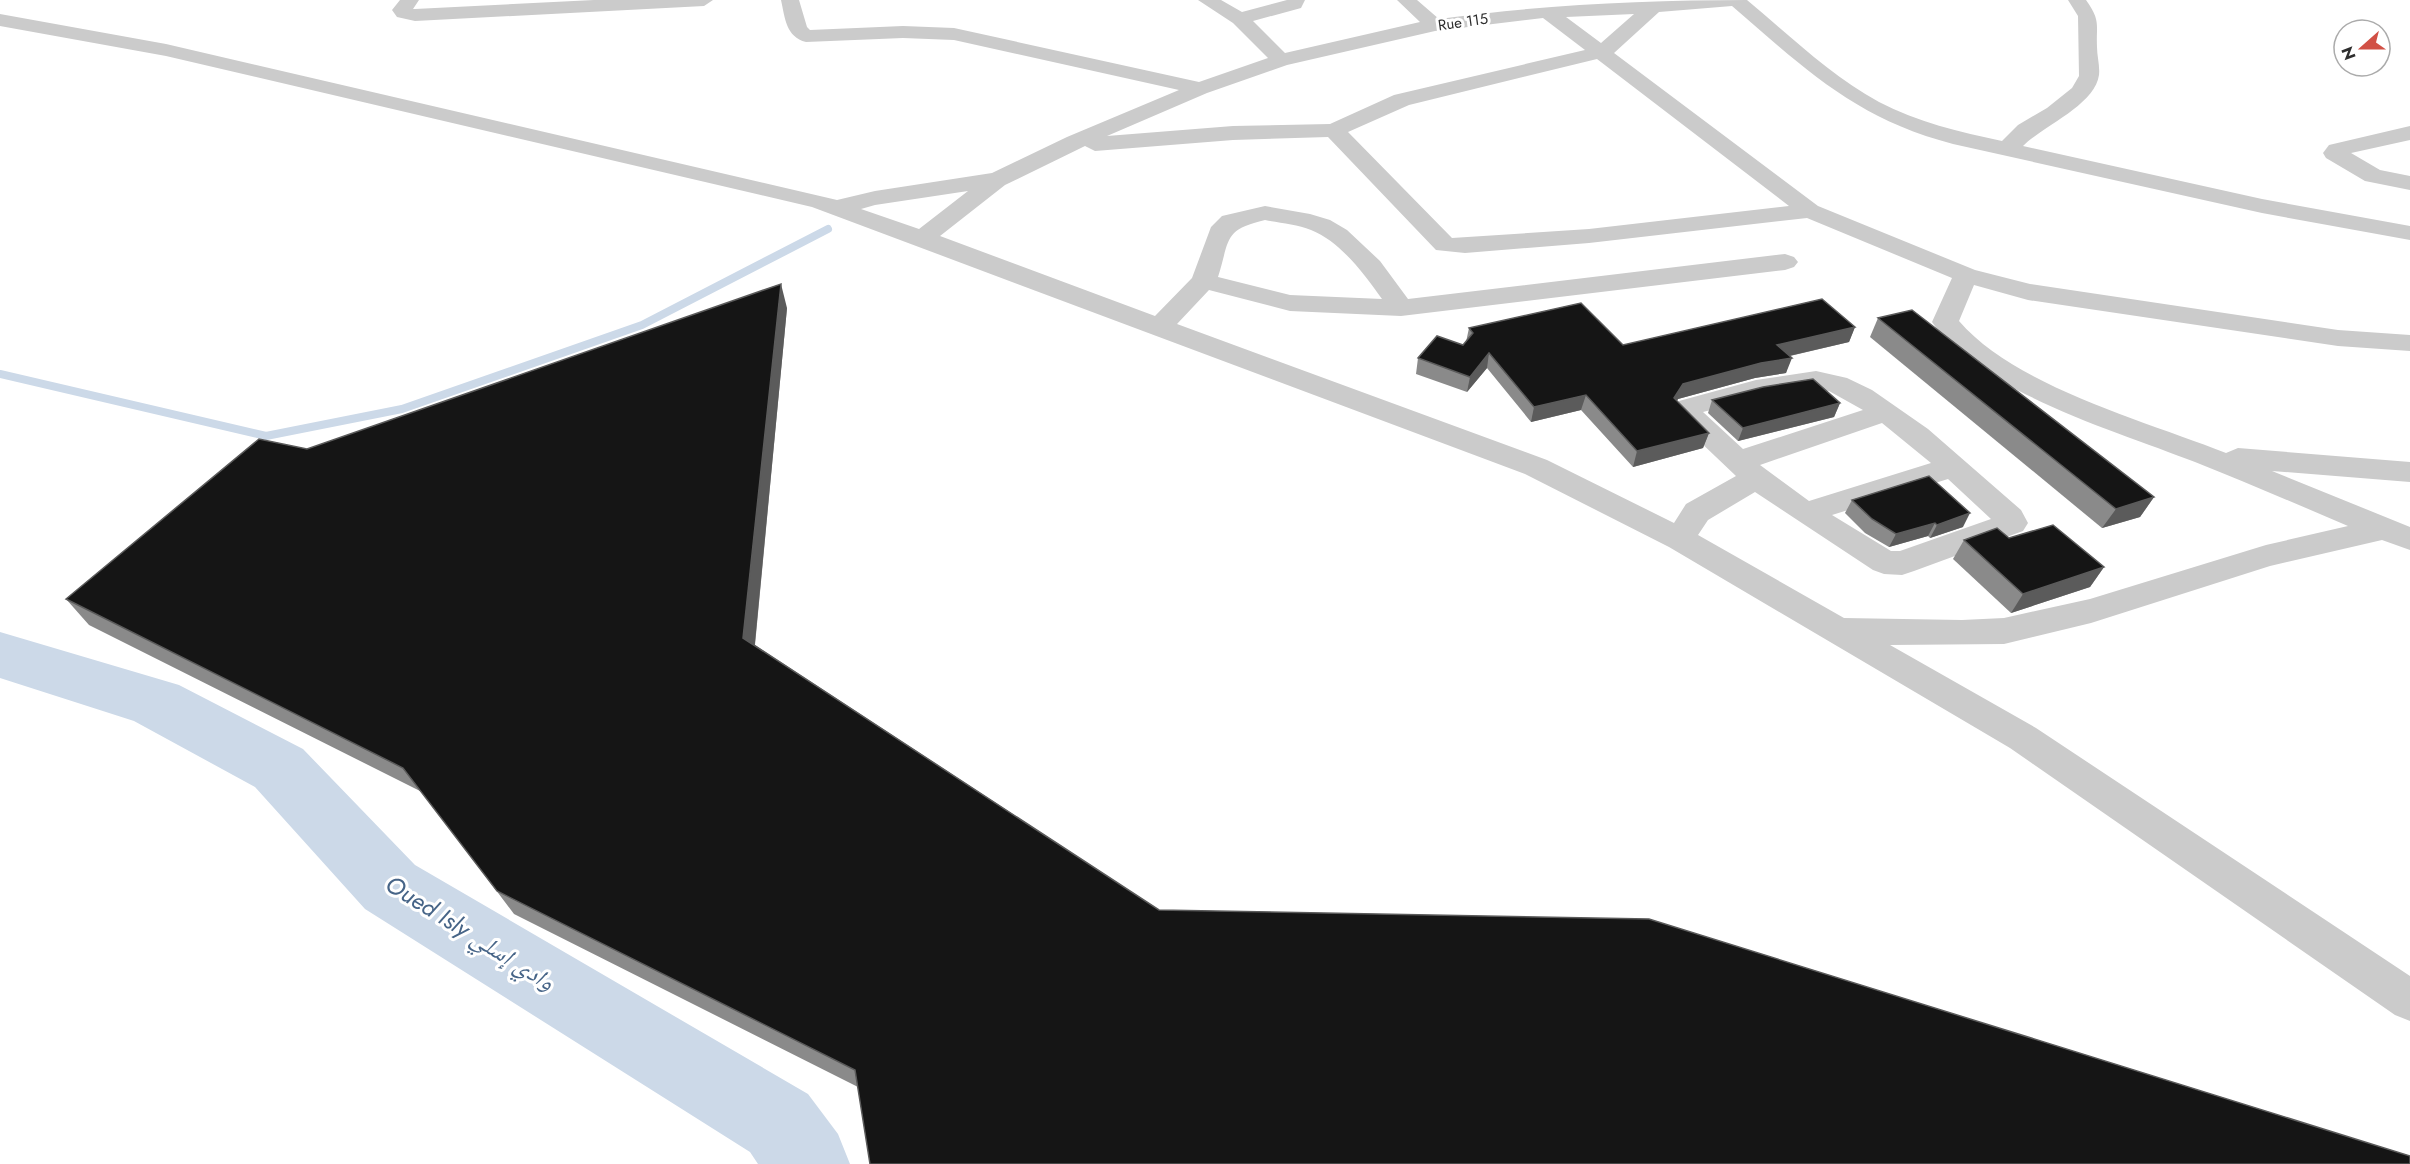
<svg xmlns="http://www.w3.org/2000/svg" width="2410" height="1164" viewBox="0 0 2410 1164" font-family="Jost,'Noto Naskh Arabic',sans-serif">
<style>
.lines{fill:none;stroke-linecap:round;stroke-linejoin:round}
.stream{stroke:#ccd9e8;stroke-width:8}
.river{fill:#ccd9e8;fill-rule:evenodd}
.minor{fill:#cbcbcb;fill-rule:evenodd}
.wall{fill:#8a8a8a}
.shaded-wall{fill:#5b5b5b}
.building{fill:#151515;stroke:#5b5b5b;stroke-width:1.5}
.labels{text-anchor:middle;stroke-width:6;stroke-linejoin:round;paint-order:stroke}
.far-street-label{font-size:15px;fill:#2e2e2e;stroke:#fff}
.near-water-label{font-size:24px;font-style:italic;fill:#466487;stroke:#fff}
</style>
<rect width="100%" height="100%" fill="#fff"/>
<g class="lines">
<!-- stream -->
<polyline class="stream" points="0,374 266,436 402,409 642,325 828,229"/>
<!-- river -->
<polygon class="river" points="0,632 179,685 303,749 415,865 808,1094 838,1134 850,1164 758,1164 750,1152 365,909 255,787 134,721 0,678"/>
<!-- minor -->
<g class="minor">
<polygon points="400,0 419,0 413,9 415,9 594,0 713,0 704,6 415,21 397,17 392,10"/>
<path d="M781,0H799L807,27L810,30L903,26L954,28L1199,82L1268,58L1233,23L1198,0H1221L1242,12L1287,0H1305L1301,8L1253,21L1285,53L1420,22L1397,0H1417L1439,19C1541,5 1644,0 1747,0C1790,36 1830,75 1879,102C1917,122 1960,132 2002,141L2018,125L2047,108L2072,88L2079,76L2078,16L2068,0H2086C2101,21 2096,24 2097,47C2097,56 2100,66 2099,75C2095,105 2043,126 2023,146L2262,199L2410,226V240L2262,213L1953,144C1856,119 1805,69 1732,6L1659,12L1614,53L1818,206L1975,270L2030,284L2338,330L2410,335V351L2338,346L2028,300L1974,285L1959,321C2016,387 2146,421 2226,453L2238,448L2410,462V482L2272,471L2410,527V550L2382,540L2270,566L2091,623L2004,644L1890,645L2036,728L2410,976V1021L2395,1015L2010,748L1669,547L1525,474L812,207L166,56L0,26V14L166,44L837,200L875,191L992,173L1067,137L1179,90L954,40L903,38L806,42C786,37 785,18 781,0ZM1634,14L1601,43L1566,17ZM1543,18L1585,50L1394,95L1330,124L1233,126L1107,136L1207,93L1287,65L1435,31ZM1597,59L1789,206L1589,229L1452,238L1348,132L1409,105ZM1328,137L1436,250L1465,253L1589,243L1807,218L1952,278L1932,322C1981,393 2117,431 2195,462C2247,483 2297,504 2348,526L2266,545L2090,599L2004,618L1962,620L1844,618L1698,535L1708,520L1755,492L1873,570L1884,574L1902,575L1914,571L2023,531L2028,523L2021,510L1928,429L1872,390L1847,378L1816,371L1756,380L1679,401L1671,412L1675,418L1736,476L1686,504L1674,523L1547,460L1177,324L1209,290L1290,311L1401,316L1785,270L1794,267L1798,262L1794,257L1785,254L1408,299L1380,261L1347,230L1330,220L1310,214L1265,206L1222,216L1211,227L1192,278L1155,316L940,236L1005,185L1085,146L1095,151L1233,140ZM968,191L919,229L861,209L875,205ZM1265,220C1280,223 1297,224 1311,230C1341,242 1364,274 1382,299L1290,295L1218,277C1230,239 1223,230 1265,220ZM1816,389L1829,391L1863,410L1743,449L1703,412L1757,398ZM1882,423L1931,463L1809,501L1760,465ZM1948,479L1991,519L1900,551H1891L1832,515Z"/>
<polygon points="2410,126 2410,140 2351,153 2380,170 2410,176 2410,190 2365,181 2326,158 2323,153 2329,145"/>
</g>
</g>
<!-- wall -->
<g class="wall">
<polygon points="787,308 755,645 1159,910 858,1087 514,914 422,792 89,625 66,599 307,449"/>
<polygon points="1878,318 2154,497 2140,517 2102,528 1870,337"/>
<polygon points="1855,327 1849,342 1790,356 1786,373 1755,378 1678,399 1677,401 1709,433 1703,448 1633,467 1581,410 1531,422 1487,368 1467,392 1416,374 1418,358 1463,345 1466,342 1469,328 1623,345"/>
<polygon points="1712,400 1840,403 1834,417 1738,441 1708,413"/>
<polygon points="1852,500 1963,527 1930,538 1928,536 1889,547 1865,533 1845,513"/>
<polygon points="2009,538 2104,567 2090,587 2011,613 1953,559 1964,540"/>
</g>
<!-- shaded-wall -->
<g class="shaded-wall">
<polygon points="781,284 787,308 753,663 743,638"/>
<polygon points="1855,327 1849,342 1772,360 1777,345"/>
<polygon points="1489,353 1487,368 1467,392 1470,377"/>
<polygon points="1792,358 1786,373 1755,378 1678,399 1669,413 1674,398 1683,384 1761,363"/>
<polygon points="1586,395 1581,410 1531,422 1534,407"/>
<polygon points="1840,403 1834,417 1738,441 1743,428"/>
<polygon points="1709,433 1703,448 1633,467 1637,451"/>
<polygon points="2154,497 2140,517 2102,528 2116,509"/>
<polygon points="1970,513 1963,527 1930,538 1937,525"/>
<polygon points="1935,523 1928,536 1889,547 1896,534"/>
<polygon points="2104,567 2090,587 2011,613 2023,594"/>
</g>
<!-- building -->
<g class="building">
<polygon points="781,284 743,638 1159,910 1649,919 2410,1156 2410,1164 870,1164 855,1070 497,891 403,768 66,599 259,439 307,449"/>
<polygon points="1822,299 1855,327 1777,345 1792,358 1761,363 1683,384 1674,398 1709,433 1637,451 1586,395 1534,407 1489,353 1470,377 1418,358 1437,336 1463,345 1473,333 1469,328 1581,303 1623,345"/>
<polygon points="1912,310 2154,497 2116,509 1878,318"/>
<polygon points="1813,379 1840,403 1743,428 1712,400 1763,387"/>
<polygon points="1929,476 1970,513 1937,525 1935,523 1896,534 1872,519 1852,500"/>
<polygon points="2053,525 2104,567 2023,594 1964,540 1997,528 2009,538"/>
</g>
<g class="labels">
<!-- far-street labels -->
<g class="far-street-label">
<text transform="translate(1463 22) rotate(-8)" y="5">Rue 115</text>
</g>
<!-- near-water labels -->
<g class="near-water-label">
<text transform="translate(470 933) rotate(32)" y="8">Oued Isly وادي إسلي</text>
</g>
</g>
<!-- north arrow -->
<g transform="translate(2362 48) rotate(249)"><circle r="28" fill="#ffffff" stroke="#ababab" stroke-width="1.5"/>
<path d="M0-4.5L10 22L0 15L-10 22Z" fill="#d15045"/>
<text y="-9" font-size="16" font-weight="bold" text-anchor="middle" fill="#2e2e2e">N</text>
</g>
</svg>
